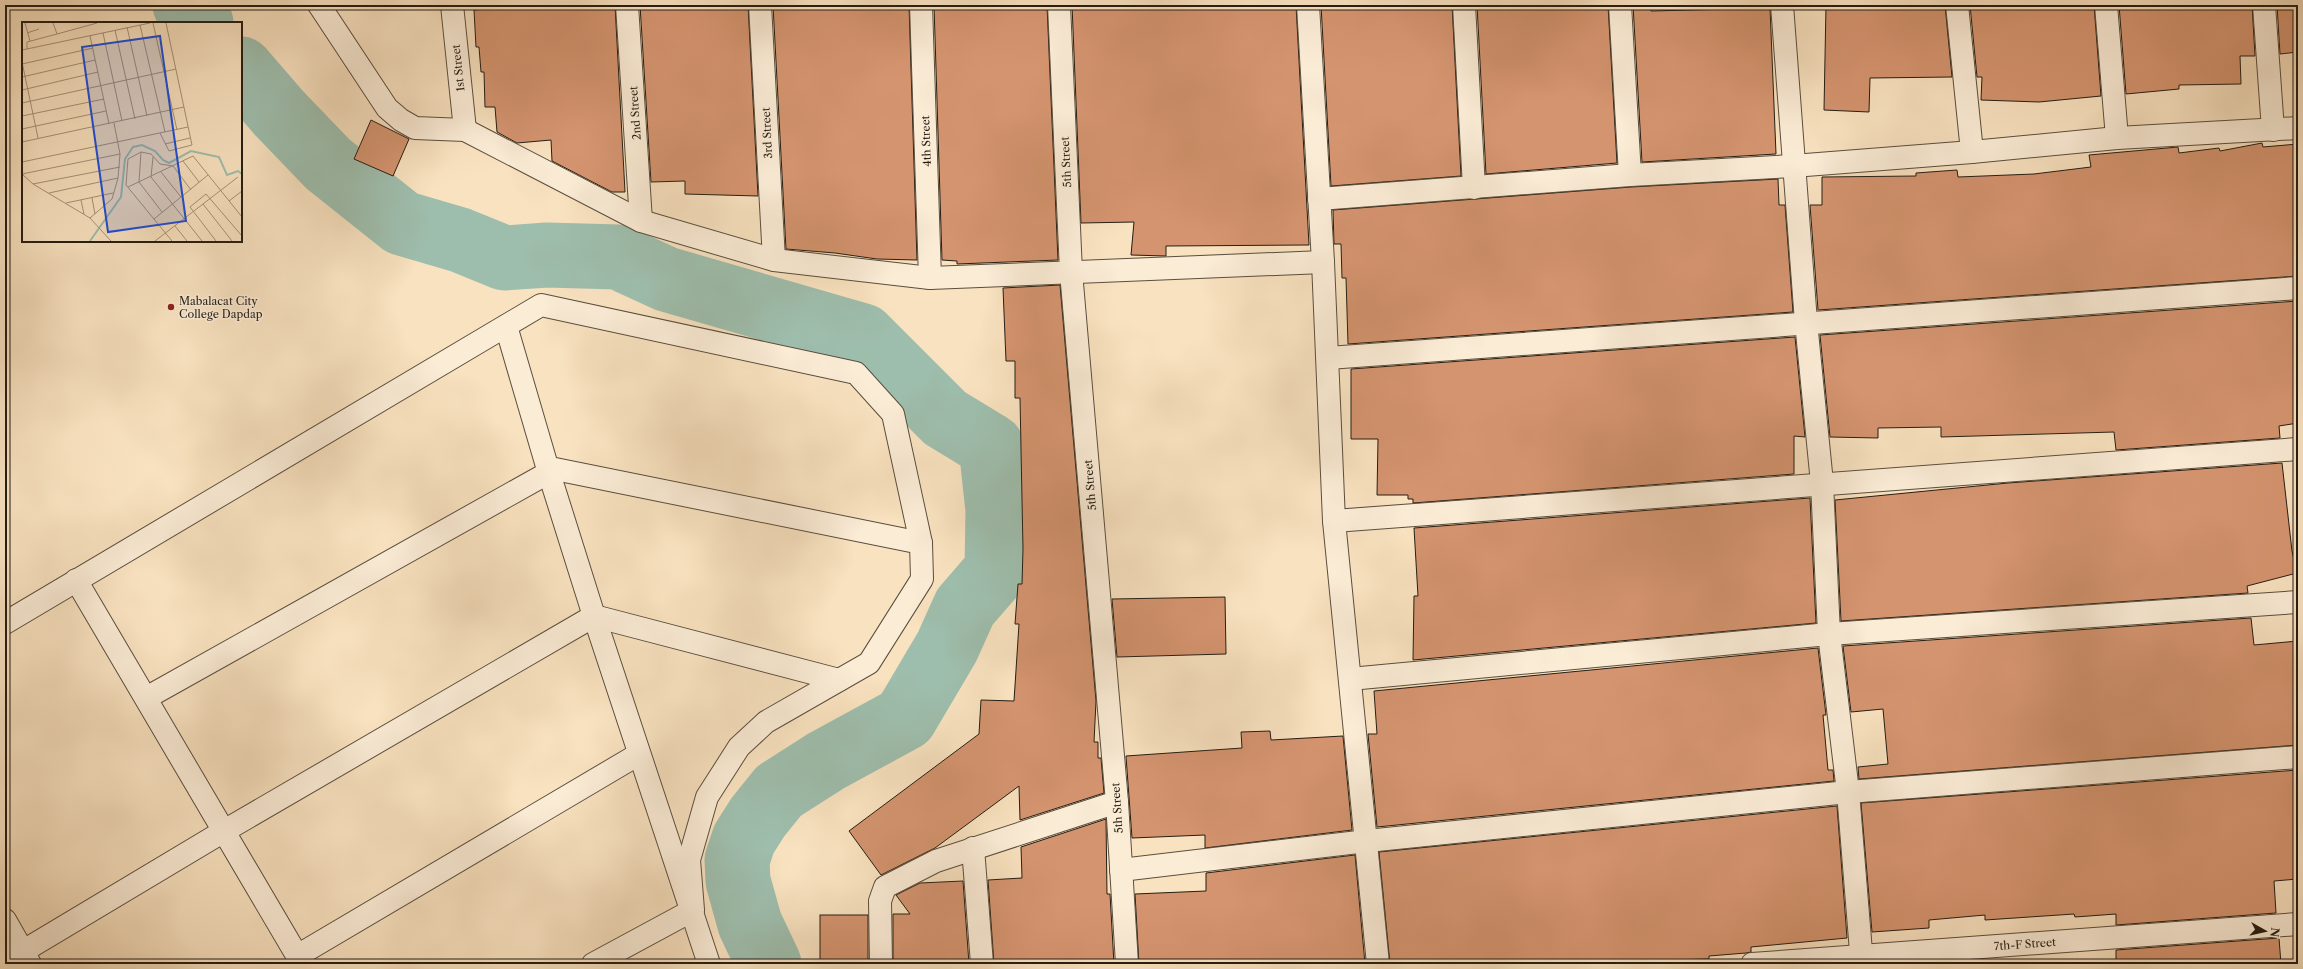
<svg xmlns="http://www.w3.org/2000/svg" width="2303" height="969" viewBox="0 0 2303 969" font-family="'Libre Caslon Text',serif">
<style>
.lines{fill:none;stroke-linecap:round;stroke-linejoin:round}
.river{stroke:#9ebead;stroke-width:65}
.building{fill:#d4946f;stroke:#251d13}
.minor-casing{stroke:#5a4e3e;stroke-width:24}
.minor{stroke:#fbecd6;stroke-width:22}
.poi-dot{fill:#8f2418;stroke:#fbecd6;stroke-width:1.5}
.labels{text-anchor:middle;stroke-width:3;stroke-linejoin:round;paint-order:stroke}
.street-label{font-size:11px;fill:#251d13;stroke:#fbecd6}
.poi-label{font-size:11px;fill:#251d13;stroke:#fbecd6;text-anchor:start}
.inset-river{fill:none;stroke:#9ebead;stroke-width:2}
.inset-road{fill:none;stroke:#a4937b;stroke-width:1}
.view{fill:#1d4ed8;fill-opacity:0.15;stroke:#1d4ed8;stroke-width:2}
.inset-edge{fill:none;stroke:#251d13;stroke-width:2}
</style>
<rect width="100%" height="100%" fill="#f9e2c0"/>
<filter id="stains"><feTurbulence type="fractalNoise" baseFrequency=".005" numOctaves="4"/><feColorMatrix values="0 0 0 0 .2 0 0 0 0 .09 0 0 0 0 .02 0 0 0 .5 -.17"/></filter>
<radialGradient id="worn" r=".72"><stop offset=".6" stop-color="#630" stop-opacity="0"/><stop offset="1" stop-color="#630" stop-opacity=".3"/></radialGradient>
<g class="lines">
<!-- river -->
<g class="river">
<polyline points="185,5 201,23"/>
<polyline points="241,69 279,113 328,164 402,223 460,240 504,258 547,255 618,257 666,279 863,336 945,418 991,446 998,510 997,570 965,607 947,647 905,718 826,761 779,791 758,817 744,839 737,860 738,881 750,924 769,964"/>
</g>
</g>
<!-- building -->
<g class="building">
<polygon points="530,5 615,5 625,192 612,192 552,161 551,140 517,143 497,132 495,107 485,107 484,72 481,72 479,47 476,47 474,10"/>
<polygon points="640,5 748,5 758,196 685,194 685,181 651,182"/>
<polygon points="773,5 909,5 917,260 877,259 835,253 786,249"/>
<polygon points="934,5 1047,5 1058,260 957,264 957,261 942,260"/>
<polygon points="1072,5 1296,5 1309,245 1166,246 1166,256 1131,255 1134,222 1081,223"/>
<polygon points="1321,5 1452,5 1461,176 1331,186"/>
<polygon points="1477,5 1608,5 1617,163 1486,174"/>
<polygon points="1633,5 1651,5 1651,11 1770,8 1776,154 1642,162"/>
<polygon points="1826,5 1945,5 1952,77 1870,78 1869,112 1824,110"/>
<polygon points="1970,5 2094,5 2101,96 2039,102 1981,100 1982,77 1977,77"/>
<polygon points="2119,5 2252,5 2255,56 2240,56 2241,84 2179,85 2179,89 2126,94"/>
<polygon points="2277,5 2298,5 2298,52 2280,54"/>
<polygon points="371,120 409,139 393,176 354,159"/>
<polygon points="2262,143 2263,147 2298,144 2298,276 1818,310 1810,205 1822,205 1822,177 1916,176 1916,173 1957,170 1958,177 2034,174 2091,167 2089,155 2178,147 2179,153 2219,148 2220,151"/>
<polygon points="1778,179 1779,205 1785,205 1793,312 1348,344 1346,278 1342,278 1341,244 1334,244 1333,210 1631,187"/>
<polygon points="1060,285 1096,701 1094,742 1098,742 1098,758 1101,758 1104,793 1020,820 1019,786 935,848 881,875 849,831 979,734 981,700 1014,701 1019,624 1015,624 1018,584 1022,584 1023,549 1020,398 1015,398 1015,361 1006,361 1003,288"/>
<polygon points="2298,301 2298,423 2279,426 2280,438 2116,450 2114,432 1941,437 1941,427 1878,428 1878,438 1830,437 1820,335"/>
<polygon points="1795,337 1805,437 1794,436 1794,474 1413,503 1413,499 1408,499 1408,495 1377,495 1378,439 1351,439 1351,369"/>
<polygon points="2282,463 2292,551 2297,573 2247,586 2248,593 1841,621 1835,500 2008,483"/>
<polygon points="1810,498 1816,623 1413,660 1414,596 1418,596 1414,528"/>
<polygon points="1225,597 1226,654 1117,657 1112,599"/>
<polygon points="2251,618 2254,645 2298,641 2298,745 1859,779 1858,767 1888,764 1883,709 1851,712 1843,646"/>
<polygon points="1818,648 1826,715 1823,715 1828,770 1833,770 1834,781 1377,827 1368,734 1377,734 1374,691"/>
<polygon points="1270,731 1271,740 1343,736 1352,830 1205,848 1205,835 1132,838 1126,756 1242,748 1241,732"/>
<polygon points="2298,770 2298,879 2274,881 2276,913 2116,925 2116,914 2075,917 2074,914 1985,920 1985,915 1929,920 1929,928 1872,932 1861,803"/>
<polygon points="1837,806 1847,938 1751,947 1751,952 1746,953 1709,956 1709,959 1668,960 1668,964 1390,964 1379,852"/>
<polygon points="1106,819 1107,894 1110,894 1114,964 994,964 988,880 1022,878 1021,847"/>
<polygon points="1355,855 1365,964 1139,964 1135,894 1206,891 1206,873"/>
<polygon points="963,881 969,964 893,964 893,914 910,914 896,895 920,883"/>
<rect x="820" y="915" width="48" height="49"/>
<polygon points="2279,938 2281,964 2116,964 2116,950"/>
</g>
<g class="lines">
<defs>
<g id="minor">
<polyline points="319,5 387,108 401,120 415,128 465,130 641,221 774,260 930,278 1323,262"/>
<polyline points="452,5 465,130"/>
<polyline points="627,5 641,221"/>
<polyline points="760,5 774,260"/>
<polyline points="921,5 930,278"/>
<polyline points="1059,5 1071,272 1117,802 1127,964"/>
<polyline points="1308,5 1323,262 1334,521 1378,964"/>
<polyline points="1464,5 1474,188"/>
<polyline points="1620,5 1630,175"/>
<polyline points="1782,5 1806,322 1822,483 1829,634 1848,792 1862,964"/>
<polyline points="1957,5 1972,152"/>
<polyline points="2106,5 2117,138"/>
<polyline points="2264,5 2273,130"/>
<polyline points="1319,199 1630,175 1793,166 1972,152 2117,138 2298,128"/>
<polyline points="506,326 549,473 594,616 709,964"/>
<polyline points="1328,358 2298,288"/>
<polyline points="1334,521 2298,449"/>
<polyline points="76,580 302,964"/>
<polyline points="5,623 541,305 856,373 893,414 921,543 922,579 869,663 766,722 739,747 707,797 689,860 693,910 593,964"/>
<polyline points="1350,679 1829,634 2298,602"/>
<polyline points="146,698 555,469 921,543"/>
<polyline points="973,848 982,964"/>
<polyline points="1121,870 1367,841 1848,792 2298,757"/>
<polyline points="5,920 30,964"/>
<polyline points="297,956 639,754"/>
<polyline points="5,962 224,831 594,616 839,680"/>
<polyline points="881,964 880,901 885,887 936,861 1117,802"/>
<polyline points="1752,964 2298,924"/>
</g>
</defs>
<!-- minor casing -->
<use href="#minor" class="minor-casing"/>
<!-- minor -->
<use href="#minor" class="minor"/>
</g>
<!-- markers -->
<circle class="poi-dot" cx="171" cy="307" r="4"/>
<g class="labels">
<!-- street labels -->
<g class="street-label">
<text transform="translate(458 68) rotate(-96)" y="4">1st Street</text>
<text transform="translate(635 113) rotate(-94)" y="4">2nd Street</text>
<text transform="translate(767 133) rotate(-93)" y="4">3rd Street</text>
<text transform="translate(926 141) rotate(-92)" y="4">4th Street</text>
<text transform="translate(1066 162) rotate(-93)" y="4">5th Street</text>
<text transform="translate(1090 485) rotate(-95)" y="4">5th Street</text>
<text transform="translate(1117 808) rotate(-94)" y="4">5th Street</text>
<text transform="translate(2025 944) rotate(-4)" y="4">7th-F Street</text>
</g>
<!-- poi labels -->
<g class="poi-label">
<text x="179" y="305">Mabalacat City<tspan x="179" dy="13">College Dapdap</tspan></text>
</g>
</g>
<!-- overview -->
<g transform="translate(22 22)">
<rect width="220" height="220" fill="#f9e2c0"/>
<path class="inset-river" d="M68,219L99,175L103,137L111,125L120,123L133,129L141,138L147,141L169,129L197,135L205,153L216,149L220,152"/>
<path class="inset-road" d="M3,1L8,19M131,1L155,108M118,3L143,110M105,5L125,94M93,8L113,97M5,11L17,7M81,11L100,99M35,12L75,1M68,14L87,102M5,27V20L35,12L31,1M0,28L128,1M0,40L16,116M0,42L71,26M0,55L73,38M0,68L76,50M0,81L154,47M0,94L82,77M0,107L84,89M138,111L147,129L170,123L144,1M0,120L162,85M143,122L168,116M119,130L117,160L140,190M131,135L129,155L180,219M161,139L177,160M0,140L166,105M139,150L159,175M0,152L98,132M0,152L11,162L68,196L89,219M11,162L98,145M106,165L171,134L220,195M27,171L96,156M70,176L73,192M59,178L62,192M207,179L220,169M44,181L91,171M181,182L210,219M68,196L90,177L96,156L98,132L92,101M132,197L186,153M153,204L165,219M133,219L216,155M150,219L104,163L106,137L119,130L129,132L138,142L151,144L169,168M194,219L168,185L184,172L220,214"/>
<path class="view" d="M138,14L164,199L86,210L60,25Z"/>
<rect width="220" height="220" class="inset-edge"/>
</g>
<!-- margin -->
<rect width="2303" height="969" fill="none" stroke="#f9e2c0" stroke-width="20"/>
<rect x="6" y="6" width="2291" height="957" fill="none" stroke="#251d13" stroke-width="2"/>
<rect x="10" y="10" width="2283" height="949" fill="none" stroke="#251d13"/>
<!-- north arrow -->
<g transform="translate(2265 931) rotate(98)" stroke="#fbecd6" stroke-width="3" paint-order="stroke">
<path d="M0-3L7 15L0 10L-7 15Z" fill="#251d13"/>
<text y="-6" font-size="11" font-weight="bold" text-anchor="middle" fill="#251d13">N</text>
</g>
<rect width="100%" height="100%" filter="url(#stains)"/>
<rect width="100%" height="100%" fill="url(#worn)"/>
</svg>
